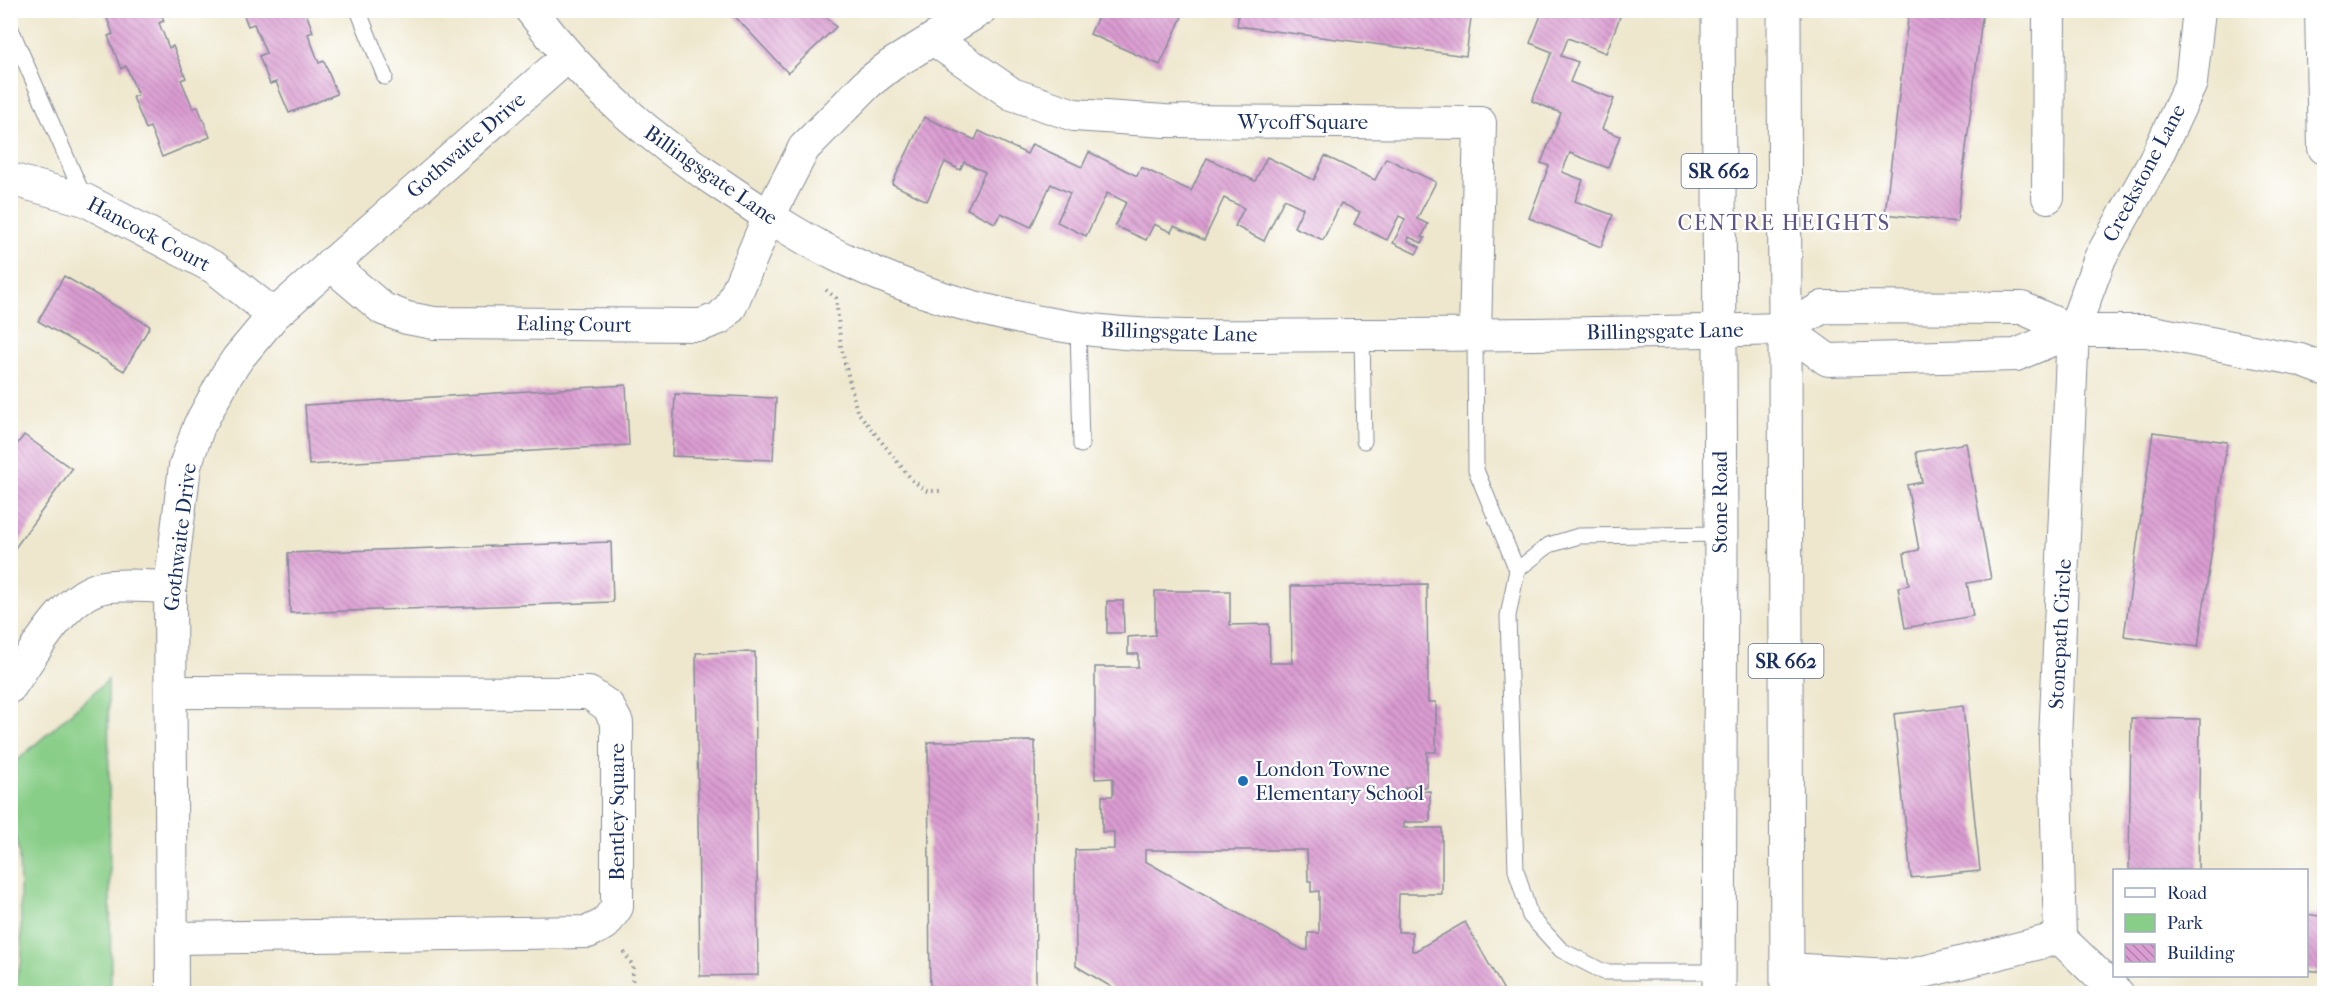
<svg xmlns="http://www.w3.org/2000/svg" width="2335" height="1004" viewBox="0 0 2335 1004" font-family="'IM FELL French Canon',serif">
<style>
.green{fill:#89ce88;stroke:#527e73;stroke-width:1.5}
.building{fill:url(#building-back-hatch);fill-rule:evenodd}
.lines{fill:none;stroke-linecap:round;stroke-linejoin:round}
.service-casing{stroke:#848b96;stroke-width:17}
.minor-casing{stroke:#848b96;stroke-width:34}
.primary-casing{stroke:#848b96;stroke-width:35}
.path{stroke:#848b96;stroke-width:4;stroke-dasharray:1.5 4.5;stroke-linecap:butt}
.service{stroke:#fff;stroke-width:15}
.minor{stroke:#fff;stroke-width:32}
.primary{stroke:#fff;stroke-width:33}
.poi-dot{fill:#1f6fb2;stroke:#fff;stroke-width:2}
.labels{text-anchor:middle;stroke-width:4.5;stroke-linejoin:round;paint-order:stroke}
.shield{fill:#fff;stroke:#5f6d8e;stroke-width:1.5}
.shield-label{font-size:20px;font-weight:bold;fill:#1b2f5e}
.street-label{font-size:21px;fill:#1b2f5e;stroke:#fff}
.poi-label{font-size:21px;fill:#1b2f5e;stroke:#fff;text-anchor:start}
.neighbourhood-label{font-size:22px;letter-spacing:1.5px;fill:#5e5586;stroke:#fff}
</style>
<defs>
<pattern id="building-back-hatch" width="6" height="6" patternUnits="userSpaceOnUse" patternTransform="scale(1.5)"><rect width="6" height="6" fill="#db9cd1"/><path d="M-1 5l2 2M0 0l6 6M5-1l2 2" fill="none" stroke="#b180ad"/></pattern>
</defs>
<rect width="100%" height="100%" fill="#fff"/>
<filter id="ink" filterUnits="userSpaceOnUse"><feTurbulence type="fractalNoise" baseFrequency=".0167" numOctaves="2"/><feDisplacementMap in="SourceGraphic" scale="12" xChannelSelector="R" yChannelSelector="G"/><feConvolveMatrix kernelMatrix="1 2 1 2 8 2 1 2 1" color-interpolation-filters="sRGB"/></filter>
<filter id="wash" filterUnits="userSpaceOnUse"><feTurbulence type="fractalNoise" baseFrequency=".008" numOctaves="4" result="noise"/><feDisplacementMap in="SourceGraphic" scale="24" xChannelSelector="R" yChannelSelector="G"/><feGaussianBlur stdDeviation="1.35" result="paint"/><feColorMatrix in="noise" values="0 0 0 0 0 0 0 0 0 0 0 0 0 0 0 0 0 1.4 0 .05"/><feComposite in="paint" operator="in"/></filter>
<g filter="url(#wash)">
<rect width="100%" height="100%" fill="#eee7cd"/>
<!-- green -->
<polygon class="green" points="108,680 111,993 11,993 22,960 19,854 11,816 11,766"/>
<g id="blocks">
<!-- building -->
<g class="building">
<polygon points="104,10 160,10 164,21 159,23 169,48 173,46 186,78 181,80 193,108 198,107 210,137 162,157 150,127 146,129 133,97 138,95 126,66 121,69 108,36 113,34"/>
<polygon points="242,10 305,10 313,32 308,34 319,63 324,61 337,94 289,113 276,82 270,84 259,56 266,53 254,24 248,26"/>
<polygon points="729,10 820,10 836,27 788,73"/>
<polygon points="1101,10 1185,10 1160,65 1090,34"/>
<polygon points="1239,10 1472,10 1466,56 1237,26"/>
<polygon points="1543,10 1602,10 1620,17 1606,53 1568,38 1561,56 1578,62 1570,82 1614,99 1602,129 1620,136 1608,168 1570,153 1562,172 1583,180 1575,201 1613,215 1601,247 1529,218 1549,166 1541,163 1561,113 1532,101 1552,52 1530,43"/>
<polygon points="1909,10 1983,10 1957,222 1885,214"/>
<polygon points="924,117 975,140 979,131 1027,154 1032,144 1082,167 1089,152 1137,176 1141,167 1191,191 1207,158 1255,181 1267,157 1314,180 1325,156 1375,180 1386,158 1436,182 1417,219 1428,224 1422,237 1425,238 1422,243 1409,237 1408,241 1420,247 1416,254 1393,243 1405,219 1399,216 1387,240 1354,224 1360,212 1341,203 1323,240 1294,227 1303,208 1284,199 1264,241 1235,226 1244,208 1224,198 1204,240 1174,226 1171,232 1154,224 1146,240 1115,226 1126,202 1107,193 1086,236 1057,222 1070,193 1051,184 1031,227 1001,213 995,223 967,209 985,172 964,162 960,170 945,162 927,201 892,184"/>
<polygon points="64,276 150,326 124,371 38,321"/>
<polygon points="626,385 629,445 309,465 305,405"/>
<polygon points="675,394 776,398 773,460 672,456"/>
<polygon points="2153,432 2227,442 2198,647 2124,636"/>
<polygon points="24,435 72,469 10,555 10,454"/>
<polygon points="1966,443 1991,579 1967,583 1973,616 1905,628 1898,587 1909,585 1904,553 1919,550 1907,485 1922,482 1916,452"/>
<polygon points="611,542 613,602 290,613 288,553"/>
<path d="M1427,584L1428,702H1436V752H1427V787H1405V792L1430,791V822H1404V828H1442V894H1399L1398,932H1412V951H1415L1465,922L1506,994H1123L1076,966L1075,850L1114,849V832H1102V796H1113V778L1095,779V667H1138V654H1128V637L1155,635V591H1230V625L1269,624L1270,663H1292L1291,586ZM1145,850H1307L1308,881H1311V892L1319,891V933H1308V950H1303L1145,861Z"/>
<polygon points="1107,601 1123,601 1124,633 1107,633"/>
<polygon points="755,652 758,975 700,976 696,653"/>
<polygon points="1963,706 1980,871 1911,878 1894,714"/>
<polygon points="2131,718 2200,719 2198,870 2129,870"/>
<polygon points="1035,741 1036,994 930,994 928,742"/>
<polygon points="2320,902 2324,903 2324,972 2306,970 2306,914 2319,916"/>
</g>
</g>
</g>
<g filter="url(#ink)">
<use href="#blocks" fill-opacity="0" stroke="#848b96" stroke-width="1.5"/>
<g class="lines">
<defs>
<g id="service">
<polyline points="358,10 385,77"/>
<polyline points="10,27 85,200"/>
<polyline points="1078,328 1081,445"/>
<polyline points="1362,335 1364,441"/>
<polyline points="1475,335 1476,470 1517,570 1508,616 1516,870 1530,916 1561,950 1604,972 1719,972"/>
<polyline points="1517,570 1549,545 1579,536 1721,534"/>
</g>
<g id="minor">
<path d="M531,10C586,84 650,138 726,188C767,216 810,244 855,264C922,295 997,316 1070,327C1169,342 1270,334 1370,335C1508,335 1647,333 1785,329L1823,307L2022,308L2073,331"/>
<polyline points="2321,10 2324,148"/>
<polyline points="938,37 943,46 1012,94 1074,115 1165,121 1480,123 1475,335"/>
<polyline points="10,179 85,200 215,268 274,315"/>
<polyline points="2048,197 2049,10"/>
<polyline points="330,264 383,309 407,318 434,323 701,325 720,318 731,306 769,216 804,148 868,83 891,65 980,10"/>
<polyline points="1785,329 1828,360 2016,355 2073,331 2147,331 2300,360 2324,369"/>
<path d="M10,687C33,655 64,594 104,587C124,583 149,587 170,587"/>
<polyline points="171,692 589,693 608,706 617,723 617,907 605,924 588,932 173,938"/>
<polyline points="1787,969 1907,976 2060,938"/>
<polyline points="172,994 170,587 185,466 199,426 226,376 238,358 274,315 567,57"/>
<polyline points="2118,994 2060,938 2055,740 2073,331 2100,258 2154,162 2191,83 2199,10"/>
</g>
<g id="primary">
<polyline points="1718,10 1721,534 1719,994"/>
<polyline points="1784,10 1787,994"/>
</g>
</defs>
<!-- service casing -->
<use href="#service" class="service-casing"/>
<!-- minor casing -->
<use href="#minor" class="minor-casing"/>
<!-- primary casing -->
<use href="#primary" class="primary-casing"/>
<!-- path -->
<g class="path">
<polyline points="826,290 836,298 841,347 857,411 912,480 927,491 942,491"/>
<polyline points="624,952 633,966 632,994"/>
</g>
<!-- service -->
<use href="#service" class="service"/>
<!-- minor -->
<use href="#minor" class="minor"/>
<!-- primary -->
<use href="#primary" class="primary"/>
</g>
</g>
<!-- markers -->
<circle class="poi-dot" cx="1243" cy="781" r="6"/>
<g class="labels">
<!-- shield labels -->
<g class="shield">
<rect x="1681.5" y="154" width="75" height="34" rx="4.5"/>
<rect x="1748.5" y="644" width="75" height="34" rx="4.5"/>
</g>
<g class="shield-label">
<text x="1719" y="178">SR 662</text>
<text x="1786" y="668">SR 662</text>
</g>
<!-- street labels -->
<g class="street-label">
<text x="1303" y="129">Wycoff Square</text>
<text transform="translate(466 145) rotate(-41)" y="7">Gothwaite Drive</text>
<text transform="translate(2144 173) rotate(-62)" y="7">Creekstone Lane</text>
<text transform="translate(711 175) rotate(35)" y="7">Billingsgate Lane</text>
<text transform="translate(149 234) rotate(28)" y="7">Hancock Court</text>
<text transform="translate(574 324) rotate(1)" y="7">Ealing Court</text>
<text transform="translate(1665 331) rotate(-1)" y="7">Billingsgate Lane</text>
<text transform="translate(1179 332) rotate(2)" y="7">Billingsgate Lane</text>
<text transform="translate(1720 502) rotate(-90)" y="7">Stone Road</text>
<text transform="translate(180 537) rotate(-83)" y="7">Gothwaite Drive</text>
<text transform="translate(2060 634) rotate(-87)" y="7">Stonepath Circle</text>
<text transform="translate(617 812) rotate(-90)" y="7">Bentley Square</text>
</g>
<!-- poi labels -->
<g class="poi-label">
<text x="1255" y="776">London Towne<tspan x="1255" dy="24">Elementary School</tspan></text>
</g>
<!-- neighbourhood labels -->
<g class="neighbourhood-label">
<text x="1784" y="230">CENTRE HEIGHTS</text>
</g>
</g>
<!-- margin -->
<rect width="2335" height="1004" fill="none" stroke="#fff" stroke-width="36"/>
<!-- legend -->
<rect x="2113" y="869" width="195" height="108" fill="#ffffff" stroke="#a4acbf" stroke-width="1.5"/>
<rect x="2125" y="888" width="30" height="9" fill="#ffffff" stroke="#a4acbf" stroke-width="1.5"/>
<text x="2167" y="899" font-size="18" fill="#1b2f5e">Road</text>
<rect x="2125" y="914" width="30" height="18" fill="#89ce88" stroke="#a4acbf" stroke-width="1.5"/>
<text x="2167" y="929" font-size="18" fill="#1b2f5e">Park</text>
<rect x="2125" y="944" width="30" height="18" fill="url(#building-back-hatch)" stroke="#a4acbf" stroke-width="1.5"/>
<text x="2167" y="959" font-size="18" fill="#1b2f5e">Building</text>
</svg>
